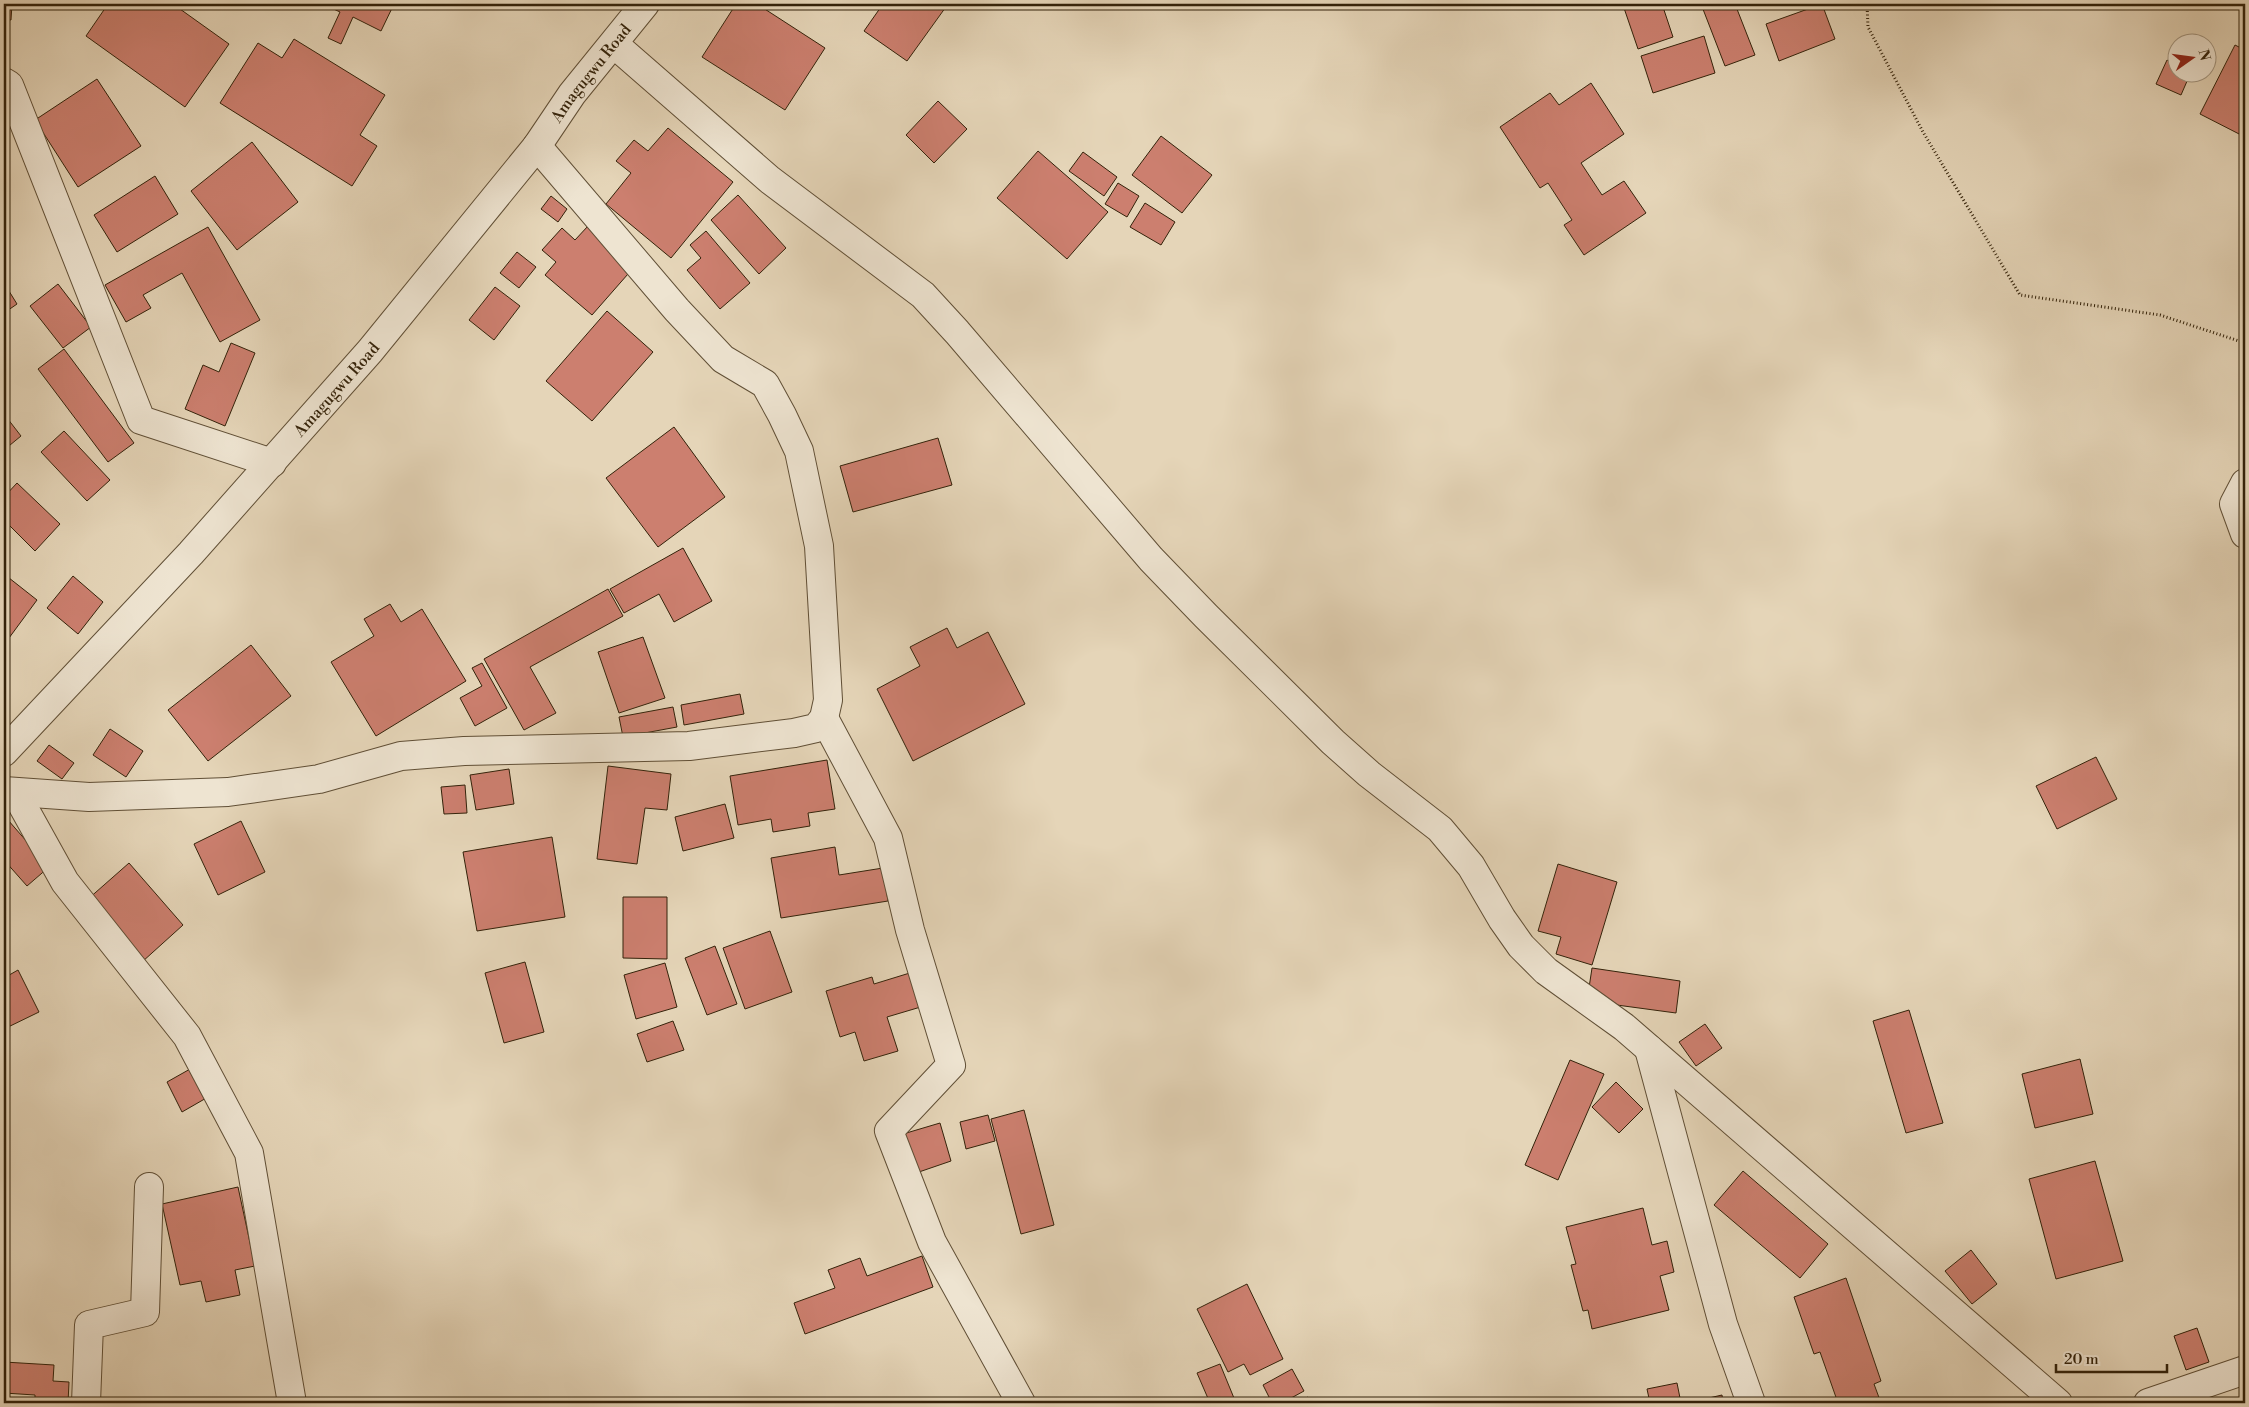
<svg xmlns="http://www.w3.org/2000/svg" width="2249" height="1407" viewBox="0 0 2249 1407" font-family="'Libre Bodoni',serif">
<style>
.building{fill:#cc7f6f;stroke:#33220a}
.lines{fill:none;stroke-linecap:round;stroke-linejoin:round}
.minor-casing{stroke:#604f36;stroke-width:30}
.path{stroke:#33220a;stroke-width:3;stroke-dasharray:1 2.5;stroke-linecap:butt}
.minor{stroke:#eee4d1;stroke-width:28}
.labels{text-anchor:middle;stroke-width:4;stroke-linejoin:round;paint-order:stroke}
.street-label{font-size:16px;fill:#33220a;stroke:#eee4d1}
</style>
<rect width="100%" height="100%" fill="#e5d5b8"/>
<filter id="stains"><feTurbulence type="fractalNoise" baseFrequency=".004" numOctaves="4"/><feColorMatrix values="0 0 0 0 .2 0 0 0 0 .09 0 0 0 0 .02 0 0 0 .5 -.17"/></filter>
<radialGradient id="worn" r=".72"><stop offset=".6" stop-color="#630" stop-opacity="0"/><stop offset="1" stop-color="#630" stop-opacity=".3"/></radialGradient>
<!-- building -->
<g class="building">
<polygon points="4,4 12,4 11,20 4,19"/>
<polygon points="108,4 173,4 229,44 185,107 86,36"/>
<polygon points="323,4 394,4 381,31 353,17 341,44 328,38 340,12"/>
<polygon points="736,4 757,4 825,48 785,110 702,57"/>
<polygon points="883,4 948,4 907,61 864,31"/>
<polygon points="1637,4 1662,4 1673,37 1638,49 1624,8"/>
<polygon points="1701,4 1735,4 1755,55 1725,66"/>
<polygon points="1822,4 1835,39 1779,61 1766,24"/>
<polygon points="1704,36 1715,73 1653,93 1641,56"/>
<polygon points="294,39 385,95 360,135 377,146 352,186 220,103 258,43 282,58"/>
<polygon points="2235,45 2245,50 2245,137 2200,114"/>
<polygon points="2167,60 2176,65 2176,72 2191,72 2181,95 2156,84"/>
<polygon points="97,79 141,146 78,187 35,120"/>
<polygon points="1591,83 1624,134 1581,163 1602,195 1624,181 1646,213 1584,255 1564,225 1572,220 1548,183 1540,188 1500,127 1550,93 1559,105"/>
<polygon points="938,101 967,129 934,163 906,135"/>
<polygon points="668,128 733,182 671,258 606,204 631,173 616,161 634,140 648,151"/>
<polygon points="1161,136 1212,175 1182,213 1132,175"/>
<polygon points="252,142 298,202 237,250 191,191"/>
<polygon points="1038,151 1108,212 1067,259 997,198"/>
<polygon points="1083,152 1117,177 1104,196 1069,171"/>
<polygon points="155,176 178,214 117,252 94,215"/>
<polygon points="1118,183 1139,196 1127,217 1105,204"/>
<polygon points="738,195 786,248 759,274 711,220"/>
<polygon points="551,196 567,209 558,222 541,209"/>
<polygon points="1145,203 1175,222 1161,245 1130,227"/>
<polygon points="588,226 635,266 592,315 545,275 556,262 542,250 562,228 575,240"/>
<polygon points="208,227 260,320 220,342 182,273 143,295 151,308 126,322 105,285"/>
<polygon points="706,231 750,283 720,309 687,270 701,258 690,245"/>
<polygon points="517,252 536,267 519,288 500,273"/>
<polygon points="4,283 17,304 4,313"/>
<polygon points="58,284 91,327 63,348 30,306"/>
<polygon points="495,287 520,306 494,340 469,320"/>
<polygon points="607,311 653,352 592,421 546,381"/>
<polygon points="231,343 255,353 225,426 185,409 203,365 219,372"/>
<polygon points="64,349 134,443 108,462 38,369"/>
<polygon points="4,414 21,436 4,450"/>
<polygon points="674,427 725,497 658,547 606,478"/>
<polygon points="64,431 110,480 87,501 41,452"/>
<polygon points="938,438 952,485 853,512 840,466"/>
<polygon points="17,483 60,524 35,551 4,520 4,497"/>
<polygon points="683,548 712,601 674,622 659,594 624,613 610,589"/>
<polygon points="4,574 37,600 9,638 4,634"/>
<polygon points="73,576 103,602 78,634 47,608"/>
<polygon points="608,589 623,616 530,667 556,713 524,730 484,659"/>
<polygon points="390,604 401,622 422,609 466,681 376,736 331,662 374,636 364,619"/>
<polygon points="947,628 957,648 988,632 1025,704 913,761 877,689 920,666 910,647"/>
<polygon points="643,637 665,698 619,713 598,652"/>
<polygon points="251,645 291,696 208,761 168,710"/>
<polygon points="482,663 507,708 475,726 460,698 482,686 472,668"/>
<polygon points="740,694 744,714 684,725 681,705"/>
<polygon points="673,707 677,727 623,737 619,717"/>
<polygon points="110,729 143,751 126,777 93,755"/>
<polygon points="49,745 74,763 62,779 37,761"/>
<polygon points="2096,757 2117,799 2057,829 2036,786"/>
<polygon points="827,760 835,809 808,813 810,826 773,832 771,819 738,825 730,776"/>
<polygon points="608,766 671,774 667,810 645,808 637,864 597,859"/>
<polygon points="509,769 514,804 476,810 470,775"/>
<polygon points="465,785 467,813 444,814 441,787"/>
<polygon points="725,804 734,838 683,851 675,817"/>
<polygon points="8,820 49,867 27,886 4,860 4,823"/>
<polygon points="241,821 265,872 218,895 194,844"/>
<polygon points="552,837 565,917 477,931 463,852"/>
<polygon points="835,847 839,875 883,868 888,901 781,918 771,858"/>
<polygon points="129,863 183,925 142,962 87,900"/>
<polygon points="1558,864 1617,882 1592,965 1556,954 1561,937 1538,931"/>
<polygon points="623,897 667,897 667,959 623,958"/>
<polygon points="770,931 792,992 745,1009 723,948"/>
<polygon points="715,946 737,1004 707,1015 685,958"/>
<polygon points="525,962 544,1032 504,1043 485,973"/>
<polygon points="665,963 677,1007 636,1019 624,975"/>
<polygon points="1592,968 1680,981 1676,1013 1587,1001"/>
<polygon points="18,970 39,1012 4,1029 4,978"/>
<polygon points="913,972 924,1006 887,1017 898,1051 864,1061 855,1032 840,1037 826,991 872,977 874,984"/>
<polygon points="1909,1010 1943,1123 1906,1133 1873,1021"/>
<polygon points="673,1021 684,1050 647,1062 637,1034"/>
<polygon points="1705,1024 1722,1048 1696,1066 1679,1042"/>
<polygon points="2080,1059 2093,1114 2035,1128 2022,1074"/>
<polygon points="1570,1060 1604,1074 1558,1180 1525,1165"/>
<polygon points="199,1064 215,1093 182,1112 167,1082"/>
<polygon points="1616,1082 1643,1109 1619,1133 1592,1107"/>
<polygon points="1024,1110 1054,1225 1021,1234 991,1119"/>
<polygon points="988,1115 995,1141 966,1149 960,1122"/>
<polygon points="940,1123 951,1161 916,1173 903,1134"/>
<polygon points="2095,1161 2123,1261 2056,1279 2029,1179"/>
<polygon points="1743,1171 1828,1244 1800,1278 1714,1205"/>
<polygon points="238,1187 255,1266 235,1270 240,1295 206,1302 201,1281 180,1285 162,1204"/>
<polygon points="1643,1208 1652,1245 1667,1241 1674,1272 1660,1276 1669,1310 1592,1329 1588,1310 1583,1311 1571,1265 1576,1264 1566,1227"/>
<polygon points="1971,1250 1997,1284 1972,1304 1945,1271"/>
<polygon points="922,1256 933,1287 805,1334 794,1303 835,1288 828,1270 860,1258 867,1276"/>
<polygon points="1846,1278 1881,1381 1874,1384 1881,1403 1838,1403 1820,1352 1814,1354 1794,1297"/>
<polygon points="1247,1284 1283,1359 1250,1375 1244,1364 1228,1372 1197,1309"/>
<polygon points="2197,1328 2209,1362 2186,1370 2174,1336"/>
<polygon points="4,1362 54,1365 53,1381 69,1382 68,1403 35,1403 35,1395 4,1393"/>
<polygon points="1220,1364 1236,1403 1210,1403 1197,1373"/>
<polygon points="1292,1369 1304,1391 1282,1403 1272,1403 1263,1385"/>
<polygon points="1677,1383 1681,1403 1650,1403 1647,1389"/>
<polygon points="1722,1395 1723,1403 1687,1403"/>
<polygon points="1308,1397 1311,1403 1297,1403"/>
</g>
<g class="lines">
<defs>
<g id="minor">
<polyline points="614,44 770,180 923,295 957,332 1151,559 1206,616 1333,742 1369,774 1440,829 1471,866 1502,919 1521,946 1546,971 1624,1027 2058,1403"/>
<polyline points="4,82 9,85 141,420 272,463"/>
<polyline points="2245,483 2234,504 2245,534"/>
<polyline points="824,718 888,838 910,930 951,1065 889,1131 932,1242 1021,1403"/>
<path id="s1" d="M4,752L191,553L370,351L537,146L572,94L645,4"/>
<polyline points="4,791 89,797 228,792 319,779 401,756 464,751 689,746 794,733 816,728 824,718 828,700 819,546 799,451 782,415 765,384 723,359 677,310 537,146"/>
<polyline points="15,792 65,882 187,1036 249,1153 292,1403"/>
<polyline points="1649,1049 1723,1324 1751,1403"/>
<polyline points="86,1403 89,1325 145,1312 149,1187"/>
<polyline points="2148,1403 2245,1370"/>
</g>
</defs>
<!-- minor casing -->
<use href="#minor" class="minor-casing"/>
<!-- path -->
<polyline class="path" points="1867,4 1868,27 1923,132 2020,295 2160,315 2245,343"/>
<!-- minor -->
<use href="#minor" class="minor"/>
</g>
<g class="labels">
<!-- street labels -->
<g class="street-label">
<text dy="6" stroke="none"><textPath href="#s1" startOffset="898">Amagugwu Road</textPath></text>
<text dy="6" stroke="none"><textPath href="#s1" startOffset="492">Amagugwu Road</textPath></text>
</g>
</g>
<!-- margin -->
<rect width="2249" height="1407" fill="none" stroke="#e5d5b8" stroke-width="20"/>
<rect x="5" y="5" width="2239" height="1397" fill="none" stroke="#33220a" stroke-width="2.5"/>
<rect x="10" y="10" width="2229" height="1387" fill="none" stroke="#33220a"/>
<!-- north arrow -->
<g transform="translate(2192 58) rotate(76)"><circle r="24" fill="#eee4d1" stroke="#a39681"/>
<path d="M0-4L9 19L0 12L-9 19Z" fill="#8f2418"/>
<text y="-8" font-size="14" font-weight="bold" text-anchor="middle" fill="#33220a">N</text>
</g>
<!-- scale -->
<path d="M2056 1364v8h111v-8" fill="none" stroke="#33220a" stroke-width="2.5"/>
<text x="2064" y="1364" font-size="15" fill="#33220a" stroke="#eee4d1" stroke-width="4" paint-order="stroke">20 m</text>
<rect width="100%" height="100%" filter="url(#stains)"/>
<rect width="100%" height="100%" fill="url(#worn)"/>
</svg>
